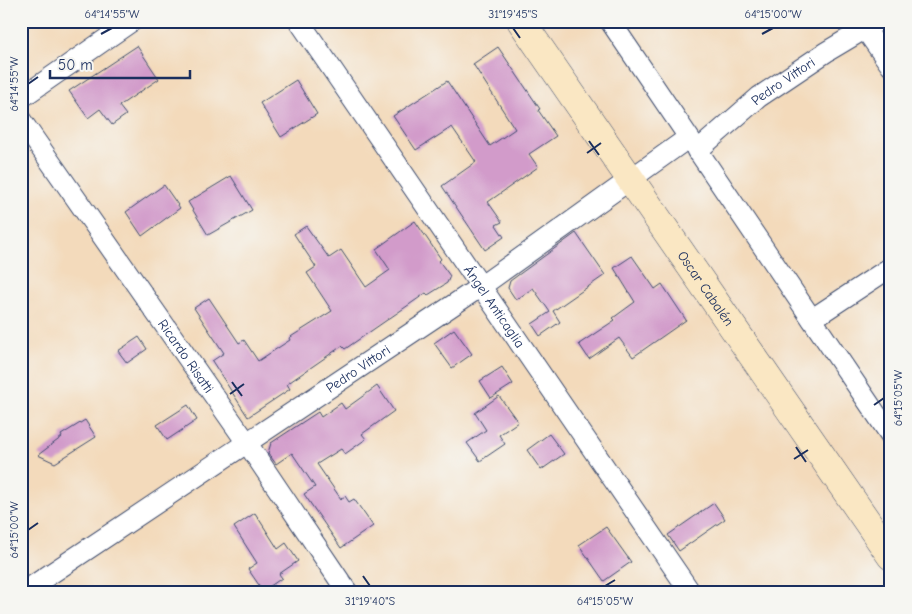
<svg xmlns="http://www.w3.org/2000/svg" width="912" height="614" viewBox="0 0 912 614" font-family="'Comic Neue',sans-serif">
<style>
.building{fill:#d29bca}
.lines{fill:none;stroke-linecap:round;stroke-linejoin:round}
.street-casing{stroke:#3b496c;stroke-width:22}
.secondary-casing{stroke:#3b496c;stroke-width:29}
.street{stroke:#fff;stroke-width:20}
.secondary{stroke:#fae7c3;stroke-width:28}
.ticks{fill:none;stroke:#1b2f5e;stroke-width:2}
.labels{text-anchor:middle;stroke-width:4;stroke-linejoin:round;paint-order:stroke}
.street-label{font-size:14px;fill:#1b2f5e;stroke:#f6f6f2}
.neatline{fill:none;stroke:#1b2f5e;stroke-width:2}
.ticks-label{font-size:12px;text-anchor:middle;fill:#1b2f5e}
</style>
<rect width="100%" height="100%" fill="#f6f6f2"/>
<filter id="ink" filterUnits="userSpaceOnUse"><feTurbulence type="fractalNoise" baseFrequency=".02" numOctaves="2"/><feDisplacementMap in="SourceGraphic" scale="10" xChannelSelector="R" yChannelSelector="G"/><feConvolveMatrix kernelMatrix="1 2 1 2 8 2 1 2 1" color-interpolation-filters="sRGB"/></filter>
<filter id="wash" filterUnits="userSpaceOnUse"><feTurbulence type="fractalNoise" baseFrequency=".0096" numOctaves="4" result="noise"/><feDisplacementMap in="SourceGraphic" scale="20" xChannelSelector="R" yChannelSelector="G"/><feGaussianBlur stdDeviation="1.12" result="paint"/><feColorMatrix in="noise" values="0 0 0 0 0 0 0 0 0 0 0 0 0 0 0 0 0 1.4 0 .05"/><feComposite in="paint" operator="in"/></filter>
<g filter="url(#wash)">
<rect width="100%" height="100%" fill="#f3dabb"/>
<g id="blocks">
<!-- building -->
<g class="building">
<polygon points="137,46 159,79 119,106 126,115 112,125 100,109 88,118 69,91"/>
<polygon points="498,47 540,109 538,110 556,136 529,154 538,167 488,202 502,222 496,225 504,237 485,250 442,186 476,162 452,127 416,150 393,116 447,81 490,146 515,129 473,64"/>
<polygon points="296,80 317,114 281,137 260,103"/>
<polygon points="231,176 252,210 208,235 188,202"/>
<polygon points="164,185 180,208 142,236 126,212"/>
<polygon points="415,221 441,259 439,261 450,276 447,283 428,295 426,293 345,349 342,346 287,384 290,389 248,417 212,361 224,353 194,308 209,298 239,343 244,340 258,361 290,340 289,338 332,311 307,273 316,267 294,234 306,226 329,258 341,250 366,287 390,270 376,249"/>
<polygon points="576,233 605,275 553,311 560,322 540,336 532,324 550,312 533,288 516,300 508,288 510,281"/>
<polygon points="632,256 655,289 662,284 686,320 633,357 619,338 589,359 579,344 615,320 613,318 635,302 614,268"/>
<polygon points="454,329 472,354 452,368 434,343"/>
<polygon points="139,337 147,349 127,363 118,351"/>
<polygon points="502,367 513,384 491,398 480,381"/>
<polygon points="377,386 394,411 362,434 366,439 345,454 341,449 317,464 341,499 345,496 349,502 354,499 373,526 341,548 304,494 315,487 292,453 276,464 268,453 271,443 318,412 321,417 341,403 345,409"/>
<polygon points="499,396 518,422 499,435 505,444 480,461 467,443 486,430 475,413"/>
<polygon points="188,405 197,420 167,440 157,425"/>
<polygon points="85,420 96,437 55,463 38,455 62,437 61,435"/>
<polygon points="549,434 564,454 541,470 527,450"/>
<polygon points="714,503 725,519 679,551 668,535"/>
<polygon points="255,513 278,549 286,543 298,561 279,574 282,578 263,591 248,569 257,563 234,527"/>
<polygon points="606,527 631,562 604,581 579,545"/>
</g>
</g>
</g>
<g filter="url(#ink)">
<use href="#blocks" fill-opacity="0" stroke="#3b496c" stroke-width="1"/>
<g class="lines">
<defs>
<g id="street">
<path id="s1" d="M299,21L691,593"/>
<polyline points="610,21 891,436"/>
<polyline points="865,29 891,66"/>
<polyline points="21,98 132,21"/>
<path id="s2" d="M21,120L247,443L348,593"/>
<path id="s3" d="M697,151L759,97L826,52L878,21"/>
<polyline points="812,319 891,267"/>
<path id="s4" d="M22,593L480,287L688,138"/>
</g>
<g id="secondary">
<path id="s5" d="M521,21L891,556"/>
</g>
</defs>
<!-- street casing -->
<use href="#street" class="street-casing"/>
<!-- secondary casing -->
<use href="#secondary" class="secondary-casing"/>
<!-- street -->
<use href="#street" class="street"/>
<!-- secondary -->
<use href="#secondary" class="secondary"/>
</g>
</g>
<!-- ticks -->
<path class="ticks" d="M513,28L520,38M101,34L112,28M762,34L773,28M28,84L38,77M589,141L599,155M587,153L601,143M232,382L242,396M230,394L244,384M874,405L884,398M796,447L806,462M794,459L808,450M28,530L38,523M363,576L370,586M605,586L615,580"/>
<g class="labels">
<!-- street labels -->
<g class="street-label">
<text dy="5" stroke="none"><textPath href="#s3" startOffset="111">Pedro Vittori</textPath></text>
<text dy="5" stroke="none"><textPath href="#s5" startOffset="325">Oscar Cabalén</textPath></text>
<text dy="5" stroke="none"><textPath href="#s1" startOffset="346">Ángel Anticaglia</textPath></text>
<text dy="5" stroke="none"><textPath href="#s2" startOffset="288">Ricardo Risatti</textPath></text>
<text dy="5" stroke="none"><textPath href="#s4" startOffset="404">Pedro Vittori</textPath></text>
</g>
</g>
<!-- margin -->
<rect width="912" height="614" fill="none" stroke="#f6f6f2" stroke-width="55"/>
<!-- scale -->
<path d="M50 70v8h140v-8" fill="none" stroke="#1b2f5e" stroke-width="2.5"/>
<text x="58" y="70" font-size="15" fill="#1b2f5e" stroke="#f6f6f2" stroke-width="4" paint-order="stroke">50 m</text>
<rect x="28" y="28" width="856" height="558" class="neatline"/>
<g class="ticks-label">
<text x="112" y="18">64°14'55"W</text>
<text x="513" y="18">31°19'45"S</text>
<text x="773" y="18">64°15'00"W</text>
<text transform="translate(14 84) rotate(-90)" y="4">64°14'55"W</text>
<text transform="translate(898 398) rotate(-90)" y="4">64°15'05"W</text>
<text transform="translate(14 530) rotate(-90)" y="4">64°15'00"W</text>
<text x="370" y="605">31°19'40"S</text>
<text x="605" y="605">64°15'05"W</text>
</g>
</svg>
